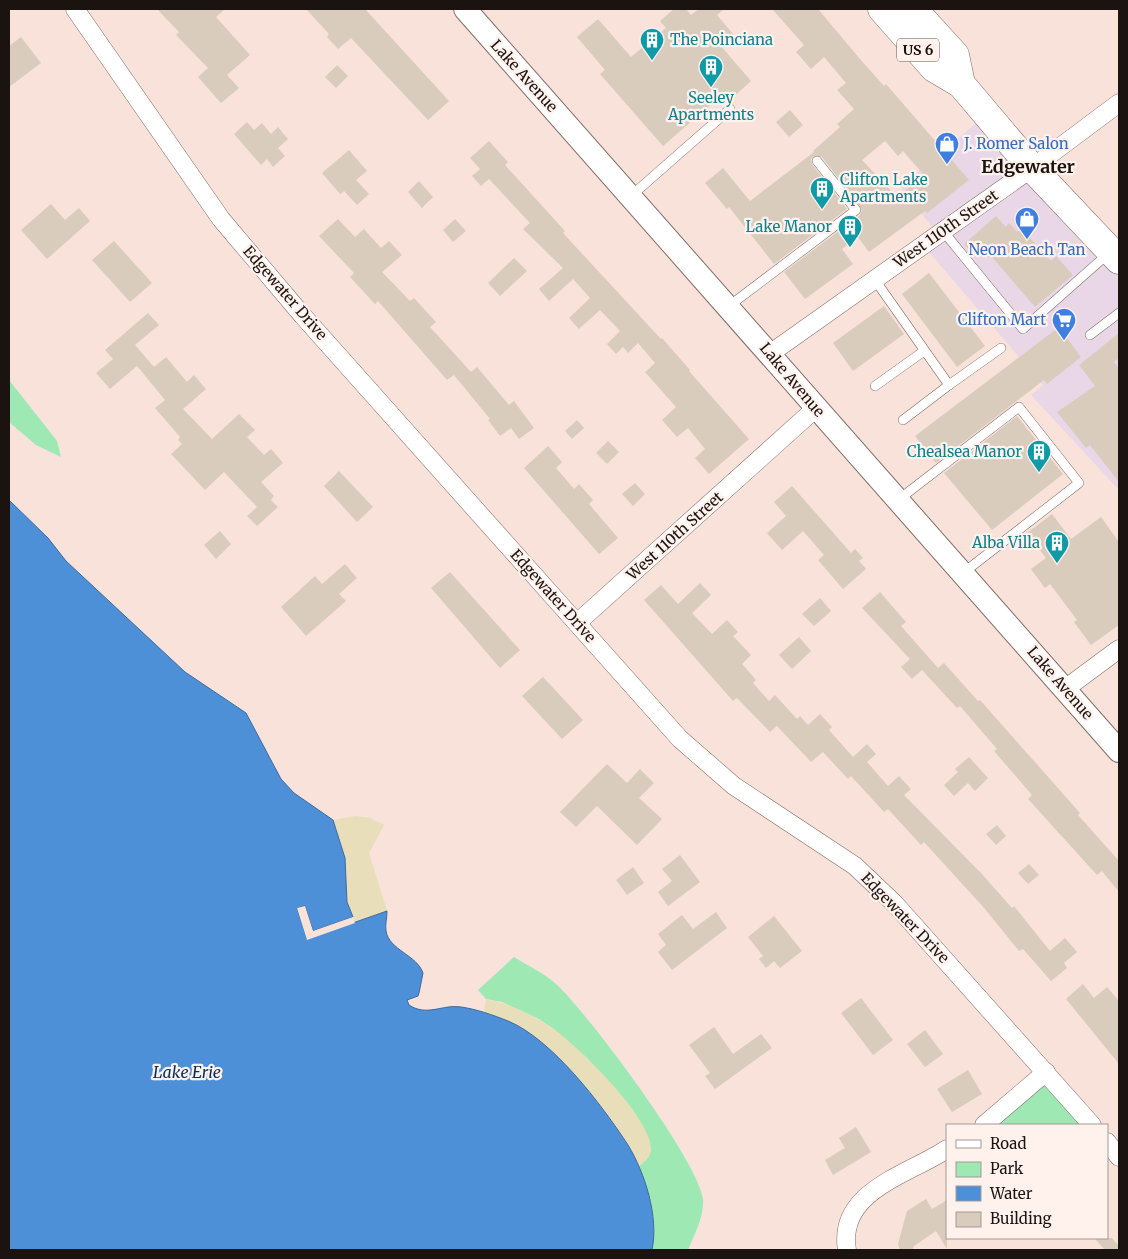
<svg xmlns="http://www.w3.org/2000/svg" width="1128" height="1259" viewBox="0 0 1128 1259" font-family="Merriweather,serif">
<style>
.commercial{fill:#e9d7e8}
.green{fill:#9de8b3}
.sand{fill:#e8deb9}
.water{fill:#4e90d8;stroke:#3e6a9c}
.pier{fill:#f8e2da}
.building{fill:#daccbd;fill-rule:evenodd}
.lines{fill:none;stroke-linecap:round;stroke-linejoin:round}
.service-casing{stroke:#816e67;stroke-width:10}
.minor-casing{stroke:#816e67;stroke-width:19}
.tertiary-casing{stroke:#816e67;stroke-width:24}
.primary-casing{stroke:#816e67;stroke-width:29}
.service{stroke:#fff;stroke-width:9}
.minor{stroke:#fff;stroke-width:18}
.tertiary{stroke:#fff;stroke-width:22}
.primary{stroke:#fff;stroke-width:28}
.labels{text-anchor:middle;stroke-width:4.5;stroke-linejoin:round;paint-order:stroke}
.shield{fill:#fff2ed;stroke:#5f5652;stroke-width:1}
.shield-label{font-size:14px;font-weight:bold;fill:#1a1310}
.culture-label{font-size:15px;fill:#0d838f;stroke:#fff2ed;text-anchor:end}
.street-label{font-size:15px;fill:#1a1310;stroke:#fff2ed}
.shop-label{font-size:15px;fill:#366cbe;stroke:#fff2ed;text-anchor:start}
.water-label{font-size:16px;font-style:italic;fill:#002e5c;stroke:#fff2ed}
.quarter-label{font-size:18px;font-weight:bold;fill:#1a1310;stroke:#fff2ed}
</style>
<rect width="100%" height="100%" fill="#f8e2da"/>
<!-- commercial -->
<polygon class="commercial" points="987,114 1119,260 1119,490 1031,395 1043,385 923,245 938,234 900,187"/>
<!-- green -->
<g class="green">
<polygon points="9,380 57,441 61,457 36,445 9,422"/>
<path d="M514,957C528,966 544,973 556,984C586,1011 701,1164 703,1200C704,1217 694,1235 688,1250H652L645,1183L638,1167L647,1159L633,1110L587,1058L554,1029L537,1018L502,1002L486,999L478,990Z"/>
<polygon points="1046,1072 1092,1125 984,1125"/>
</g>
<!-- sand -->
<g class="sand">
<polygon points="356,816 370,818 384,825 369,853 387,911 355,923 347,902 345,858 333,820"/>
<path d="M486,999C510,1004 531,1014 552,1028C577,1045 653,1119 651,1150C651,1157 643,1163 638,1167C623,1134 589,1087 562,1062C545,1045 512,1029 492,1015L484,1013Z"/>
</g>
<!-- water -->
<path class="water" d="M9,500L48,538L66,561L185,672L246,713L281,779L294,793L333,820L345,858L347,902L353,917L313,931L305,906L297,908L307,939L387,911C387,918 385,925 386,931C389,950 417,955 423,973L419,993L418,996L407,1000L409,1005C427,1017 443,1004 461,1007C476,1009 493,1015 508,1021C552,1039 602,1105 628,1145C645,1173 659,1217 652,1250H9Z"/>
<!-- pier -->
<polygon class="pier" points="305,906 313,931 353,917 354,920 313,933 303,909 300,910 309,936 354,921 355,923 307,940 297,908"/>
<!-- building -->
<g class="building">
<polygon points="157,9 225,9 216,17 250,55 227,75 239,88 221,103 198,77 208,68 176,35 179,32"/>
<polygon points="306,9 365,9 449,101 428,120 351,38 338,49 327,37 329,34"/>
<polygon points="674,9 686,9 691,15 699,9 724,9 717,15 733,34 720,45 751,81 729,101 723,94 663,146 600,74 605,70 577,37 598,19 631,57 666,28 660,21"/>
<path d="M772,9H818L860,59L884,86L886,84L969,180L927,213L925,211L869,252L858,237L842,249L853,264L805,299L784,272L860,215L862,210L822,157L814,156L811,159L812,164L847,209L774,264L729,207L727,209L705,183L723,168L750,201L814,152L813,151L840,127L837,124L854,109L837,90L846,83L824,57L811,69L796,52L804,45ZM885,141L898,156L903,151L924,175L897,197L862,160Z"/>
<polygon points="21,37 41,63 9,87 9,46"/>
<polygon points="337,65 348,76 336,88 325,77"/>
<polygon points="790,110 803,125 789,137 776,122"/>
<polygon points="247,122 254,130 262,123 271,134 278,127 288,139 278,148 285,156 273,167 267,159 261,165 234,134"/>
<polygon points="489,141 508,162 505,165 565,231 563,233 661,339 662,338 690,370 689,371 749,439 709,474 695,458 705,449 688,428 677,437 662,420 676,407 645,372 655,363 638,343 628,353 623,347 616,354 607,344 620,331 600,310 579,329 569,318 590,298 573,279 549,301 539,289 563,268 523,229 530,223 489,179 481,186 472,176 480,169 470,158"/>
<polygon points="349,150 367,171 356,180 369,194 357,205 344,191 340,194 322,173"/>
<polygon points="419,181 433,197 422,208 408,192"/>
<polygon points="51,204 65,220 79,208 90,221 47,259 21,230"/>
<polygon points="996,216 1006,227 1009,223 1017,232 1022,229 1051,261 1056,256 1073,275 1035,307 992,257 975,257 964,244"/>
<polygon points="338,219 355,237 364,229 381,248 389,241 402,255 382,272 410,301 414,298 436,322 430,327 471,372 477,367 509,405 514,401 534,428 519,439 511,428 500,436 488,420 490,419 454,375 447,380 378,301 375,304 350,277 354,273 319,236"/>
<polygon points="455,219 466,231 453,242 443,230"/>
<polygon points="114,241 152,283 130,302 92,260"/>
<polygon points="514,258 527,271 500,296 488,283"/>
<polygon points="929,273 985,346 957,367 902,294"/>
<polygon points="884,306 904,334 853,371 833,343"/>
<polygon points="148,313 159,325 135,345 154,367 166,357 187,382 194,375 206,389 183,409 212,439 239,414 255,430 247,437 264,455 271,449 283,463 261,482 274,496 271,500 278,507 257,526 247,516 257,507 224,472 205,490 171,454 182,444 178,440 180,437 155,408 165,400 137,366 110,389 96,373 113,359 105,350"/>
<polygon points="1059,327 1081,357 1047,384 1044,380 936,463 915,436"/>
<polygon points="1119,333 1119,358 1114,362 1119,369 1119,482 1090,445 1086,448 1057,412 1095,386 1079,365"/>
<polygon points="1017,416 1063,474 992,530 944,473"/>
<polygon points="577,420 584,428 572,439 565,431"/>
<polygon points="608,441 619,452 607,464 596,453"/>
<polygon points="548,446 562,462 556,468 574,489 579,484 593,500 589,504 618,538 599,554 524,468"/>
<polygon points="339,471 373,507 357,522 324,486"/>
<polygon points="635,483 645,494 633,506 622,494"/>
<polygon points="792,486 851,553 855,549 863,558 859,561 866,569 843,589 818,560 824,555 803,531 782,550 767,533 786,516 774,502"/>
<polygon points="1052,514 1071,539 1101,517 1119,542 1119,625 1091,645 1074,622 1077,620 1050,584 1045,588 1031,569 1046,558 1027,533"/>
<polygon points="220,531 231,544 216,559 204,545"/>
<polygon points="345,564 357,578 339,594 346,601 306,636 281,607 315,576 322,584"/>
<polygon points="450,572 520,650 500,668 431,588"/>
<polygon points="700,583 711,595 692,613 712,634 727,620 738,632 733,636 751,655 742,664 756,680 753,683 769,701 775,695 797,719 800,716 808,725 820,714 832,727 829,730 853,757 867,744 876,754 867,762 888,786 899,776 911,789 904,795 981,873 1012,908 1014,906 1050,951 1065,938 1077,952 1064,963 1067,968 1051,981 1023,949 1019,951 985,909 924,842 921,845 888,809 884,812 851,776 848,779 823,752 811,762 777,726 770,732 737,698 733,701 644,600 661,585 678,604"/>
<polygon points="880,592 906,622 901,626 938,668 944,663 978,701 980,700 1080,813 1078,815 1119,861 1119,892 1102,871 1097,875 1028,799 1032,795 994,751 997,749 960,706 957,708 922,670 912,679 901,667 910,659 862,608"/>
<polygon points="820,598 831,611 814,626 802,614"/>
<polygon points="799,637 811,651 792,669 779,655"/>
<polygon points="543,677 583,720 562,739 522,696"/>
<polygon points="969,757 988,778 975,791 968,783 954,796 944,785 958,772 955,769"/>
<polygon points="607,764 627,783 640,769 654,783 639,798 662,819 637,845 597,806 576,827 560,812"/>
<polygon points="997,825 1006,836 996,845 986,834"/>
<polygon points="680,855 700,882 668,906 658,892 672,881 662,869"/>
<polygon points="1029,864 1039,875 1028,884 1018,873"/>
<polygon points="633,867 644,883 627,895 616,880"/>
<polygon points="716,912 727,928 672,970 658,952 666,945 658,934 682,915 693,929"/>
<polygon points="774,916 802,951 780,968 774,961 766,968 759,959 763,956 748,937"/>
<polygon points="1083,984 1094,998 1107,987 1119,1001 1119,1064 1066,999"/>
<polygon points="861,998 893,1040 873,1055 841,1013"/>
<polygon points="714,1027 733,1054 761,1034 772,1048 715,1089 705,1076 710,1073 689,1045"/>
<polygon points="925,1030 943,1054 925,1067 907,1044"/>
<polygon points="968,1070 982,1094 952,1112 937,1089"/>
<polygon points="856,1127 871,1152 833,1175 825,1160 845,1148 839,1138"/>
<polygon points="926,1199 932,1209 947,1200 947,1249 936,1231 914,1246 912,1250 900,1250 898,1244 907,1211"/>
<polygon points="1094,1238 1112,1238 1119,1246 1119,1250 1105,1250"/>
</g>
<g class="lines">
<defs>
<g id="service">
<polyline points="631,196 730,109"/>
<polyline points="943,231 1023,329 1109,253"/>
<polyline points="875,280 949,385 1001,348"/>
<polyline points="729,306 856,210 817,161"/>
<polyline points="1090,335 1119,313"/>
<polyline points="875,386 924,351"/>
<polyline points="903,420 949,385"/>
<polyline points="898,500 1019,407 1079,483 963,573"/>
</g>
<g id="minor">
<polyline points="75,9 221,219 303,316 680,739 734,786 855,866 895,904 1092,1125"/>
<polyline points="771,353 1032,168 1119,103"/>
<polyline points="577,623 816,408"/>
<polyline points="1065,689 1119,649"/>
<polyline points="984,1125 1046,1072"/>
<polyline points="1107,1142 1119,1157"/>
<path d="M847,1250C837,1191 908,1175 947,1149"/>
</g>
<polyline id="tertiary" points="465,9 1119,751"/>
<g id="primary">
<polyline points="882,9 934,68 961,84 1032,168 1119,260"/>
<polyline points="913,9 955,55 961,84"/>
</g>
</defs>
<!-- service casing -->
<use href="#service" class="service-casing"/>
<!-- minor casing -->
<use href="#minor" class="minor-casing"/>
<!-- tertiary casing -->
<use href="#tertiary" class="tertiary-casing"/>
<!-- primary casing -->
<use href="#primary" class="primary-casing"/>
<!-- service -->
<use href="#service" class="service"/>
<!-- minor -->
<use href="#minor" class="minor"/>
<!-- tertiary -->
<use href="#tertiary" class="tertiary"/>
<!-- primary -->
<use href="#primary" class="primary"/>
</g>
<!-- icons -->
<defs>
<symbol id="building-pin" viewBox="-11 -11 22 30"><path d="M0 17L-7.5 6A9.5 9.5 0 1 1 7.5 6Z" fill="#0f9aa8" stroke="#fff2ed"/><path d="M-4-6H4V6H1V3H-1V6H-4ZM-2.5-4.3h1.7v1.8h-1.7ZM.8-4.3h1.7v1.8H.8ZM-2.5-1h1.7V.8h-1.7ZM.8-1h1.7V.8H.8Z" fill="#fff"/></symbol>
<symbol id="shop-pin" viewBox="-11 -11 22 30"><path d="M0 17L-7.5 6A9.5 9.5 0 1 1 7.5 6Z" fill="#3f7fe0" stroke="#fff2ed"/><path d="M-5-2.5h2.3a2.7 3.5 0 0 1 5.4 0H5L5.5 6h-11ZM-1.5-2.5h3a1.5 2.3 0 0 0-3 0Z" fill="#fff"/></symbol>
<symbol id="supermarket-pin" viewBox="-11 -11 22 30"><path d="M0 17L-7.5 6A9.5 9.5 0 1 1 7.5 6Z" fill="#3f7fe0" stroke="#fff2ed"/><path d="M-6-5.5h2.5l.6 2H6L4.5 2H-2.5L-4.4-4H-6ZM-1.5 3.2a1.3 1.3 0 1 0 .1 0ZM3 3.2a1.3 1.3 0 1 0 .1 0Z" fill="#fff"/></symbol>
</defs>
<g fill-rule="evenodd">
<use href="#building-pin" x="638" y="26" width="28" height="38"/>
<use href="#building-pin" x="697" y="53" width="28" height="38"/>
<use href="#shop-pin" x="933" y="130" width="28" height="38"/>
<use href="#building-pin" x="808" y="175" width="28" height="38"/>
<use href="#shop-pin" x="1013" y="205" width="28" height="38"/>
<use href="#building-pin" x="836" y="213" width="28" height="38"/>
<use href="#supermarket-pin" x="1050" y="306" width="28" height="38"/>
<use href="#building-pin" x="1025" y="438" width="28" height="38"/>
<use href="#building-pin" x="1043" y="529" width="28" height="38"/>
</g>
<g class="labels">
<!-- shield labels -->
<rect class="shield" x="897" y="38.5" width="42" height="23" rx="4"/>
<g class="shield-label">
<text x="918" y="55">US 6</text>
</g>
<!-- culture labels -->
<g class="culture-label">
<text x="670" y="45" text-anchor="start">The Poinciana</text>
<text x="711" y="103" text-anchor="middle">Seeley<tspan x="711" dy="17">Apartments</tspan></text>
<text x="840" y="185" text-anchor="start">Clifton Lake<tspan x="840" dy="17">Apartments</tspan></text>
<text x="832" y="232">Lake Manor</text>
<text x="1022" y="457">Chealsea Manor</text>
<text x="1040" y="548">Alba Villa</text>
</g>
<!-- street labels -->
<g class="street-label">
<text transform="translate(524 76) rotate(48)" y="5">Lake Avenue</text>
<text transform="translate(946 229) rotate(-35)" y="5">West 110th Street</text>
<text transform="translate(285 293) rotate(49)" y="5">Edgewater Drive</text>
<text transform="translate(792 380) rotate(50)" y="5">Lake Avenue</text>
<text transform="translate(675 536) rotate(-42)" y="5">West 110th Street</text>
<text transform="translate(553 596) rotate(48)" y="5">Edgewater Drive</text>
<text transform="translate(1060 683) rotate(49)" y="5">Lake Avenue</text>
<text transform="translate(905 918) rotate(46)" y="5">Edgewater Drive</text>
</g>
<!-- shop labels -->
<g class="shop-label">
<text x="964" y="149">J. Romer Salon</text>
<text x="1027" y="255" text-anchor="middle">Neon Beach Tan</text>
<text x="1046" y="325" text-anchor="end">Clifton Mart</text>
</g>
<!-- water labels -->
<g class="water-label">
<text x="187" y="1078">Lake Erie</text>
</g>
<!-- quarter labels -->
<g class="quarter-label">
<text x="1028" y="173">Edgewater</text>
</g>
</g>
<!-- border -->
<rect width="1128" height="1259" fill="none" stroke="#1a1310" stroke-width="20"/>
<!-- legend -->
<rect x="946" y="1124" width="162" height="115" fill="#fff2ed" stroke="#a39995"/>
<rect x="956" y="1140" width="25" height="8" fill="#ffffff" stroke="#a39995"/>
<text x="990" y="1149" font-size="15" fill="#1a1310">Road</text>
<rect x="956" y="1162" width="25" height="15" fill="#9de8b3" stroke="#a39995"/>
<text x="990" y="1174" font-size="15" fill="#1a1310">Park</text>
<rect x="956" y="1186" width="25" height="15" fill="#4e90d8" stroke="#a39995"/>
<text x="990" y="1199" font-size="15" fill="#1a1310">Water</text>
<rect x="956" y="1212" width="25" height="15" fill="#daccbd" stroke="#a39995"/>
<text x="990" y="1224" font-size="15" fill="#1a1310">Building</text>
</svg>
